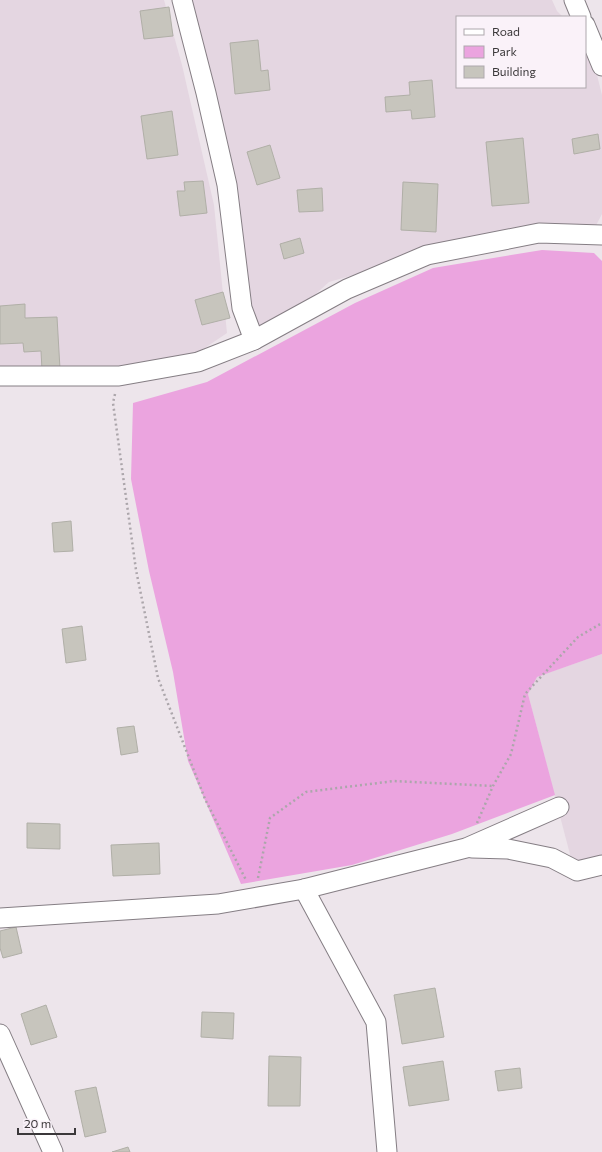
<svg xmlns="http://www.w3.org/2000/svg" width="602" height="1152" viewBox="0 0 602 1152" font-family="Commissioner,sans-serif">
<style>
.built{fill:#e4d6e1}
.green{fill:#eba4df}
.building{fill:#c7c5bd;stroke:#b0afa7}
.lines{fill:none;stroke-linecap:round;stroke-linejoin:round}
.minor-casing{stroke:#857e84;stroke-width:21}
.path{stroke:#aca6ab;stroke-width:2.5;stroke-dasharray:2 3;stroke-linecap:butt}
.minor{stroke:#fff;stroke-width:19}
</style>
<rect width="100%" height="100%" fill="#ede5eb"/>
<!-- built -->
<g class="built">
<polygon points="0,0 164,0 182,65 214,205 227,333 178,366 0,384"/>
<polygon points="181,0 552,0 557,11 563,17 457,17 457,87 585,87 585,45 596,71 602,95 602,214 593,231 388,265 329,282 280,326 248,334"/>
<polygon points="602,654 602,856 572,862 528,694 536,677"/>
</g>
<!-- green -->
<polygon class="green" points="542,250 594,253 602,261 602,654 537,677 528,694 555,795 452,834 352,865 241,884 188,761 173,672 149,571 131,479 133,403 207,382 355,303 433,268"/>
<!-- building -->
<g class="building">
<polygon points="169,7 173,36 144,39 140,11"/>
<polygon points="258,40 261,71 268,70 270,90 235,94 230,43"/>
<polygon points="432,80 435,117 412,119 411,110 386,112 385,97 410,95 409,82"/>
<polygon points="172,111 178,155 147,159 141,116"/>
<polygon points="598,134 600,149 574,154 572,139"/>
<polygon points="523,138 529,203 492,206 486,142"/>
<polygon points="270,145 280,178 257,185 247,152"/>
<polygon points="203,181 207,213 180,216 177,191 185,191 184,182"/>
<polygon points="403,182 438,184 436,232 401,230"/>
<polygon points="322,188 323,211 299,212 297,190"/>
<polygon points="300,238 304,253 284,259 280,244"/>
<polygon points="223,292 230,318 202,325 195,300"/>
<polygon points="25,304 25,318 57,317 60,369 42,370 41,351 24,352 23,343 0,344 0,306"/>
<polygon points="71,521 73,551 54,552 52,523"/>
<polygon points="82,626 86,660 66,663 62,629"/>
<polygon points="134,726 138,752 121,755 117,728"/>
<polygon points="27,823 60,824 60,849 27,848"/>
<polygon points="159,843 160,874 113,876 111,845"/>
<polygon points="16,927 22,953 3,958 0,948 0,931"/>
<polygon points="435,988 444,1037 402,1044 394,995"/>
<polygon points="46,1005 57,1037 31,1045 21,1014"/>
<polygon points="202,1012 234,1013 233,1039 201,1037"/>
<polygon points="269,1056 301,1057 300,1106 268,1106"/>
<polygon points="443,1061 449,1100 409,1106 403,1067"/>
<polygon points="520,1068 522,1088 498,1091 495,1071"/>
<polygon points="96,1087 106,1132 85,1137 75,1091"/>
<polygon points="128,1147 130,1152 112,1152"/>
</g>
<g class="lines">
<defs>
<g id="minor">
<polyline points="182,0 206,93 227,185 242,308 254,340"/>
<polyline points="574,0 581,17"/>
<polyline points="585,25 602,66"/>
<polyline points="0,376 119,376 198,362 254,340 347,289 427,255 539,233 602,235"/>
<polyline points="472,848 508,849 552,858 577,871 602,865"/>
<polyline points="304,889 376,1022 387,1152"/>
<polyline points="0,918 218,904 304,889 466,848 559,807"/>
<polyline points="0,1034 53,1152"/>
</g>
</defs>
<!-- minor casing -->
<use href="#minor" class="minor-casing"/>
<!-- path -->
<g class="path">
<polyline points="115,394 113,403 136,570 158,678 205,799 246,880"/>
<polyline points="477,823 493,786 511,754 525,694 578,637 602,623"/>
<polyline points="258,878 270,818 306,792 394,781 493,786"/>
</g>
<!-- minor -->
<use href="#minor" class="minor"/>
</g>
<!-- legend -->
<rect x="456" y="16" width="130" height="72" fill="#faf2f9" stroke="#aea8ad"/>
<rect x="464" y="29" width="20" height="6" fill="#ffffff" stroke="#aea8ad"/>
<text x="492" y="36" font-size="12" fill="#3b383a">Road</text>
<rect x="464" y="46" width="20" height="12" fill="#eba4df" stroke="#aea8ad"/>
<text x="492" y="56" font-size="12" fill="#3b383a">Park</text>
<rect x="464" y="66" width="20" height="12" fill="#c7c5bd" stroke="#aea8ad"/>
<text x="492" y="76" font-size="12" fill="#3b383a">Building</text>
<!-- scale -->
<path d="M18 1128v6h57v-6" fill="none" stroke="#3b383a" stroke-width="2"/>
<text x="24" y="1128" font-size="12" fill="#3b383a" stroke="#faf2f9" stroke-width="3" paint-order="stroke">20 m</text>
</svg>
